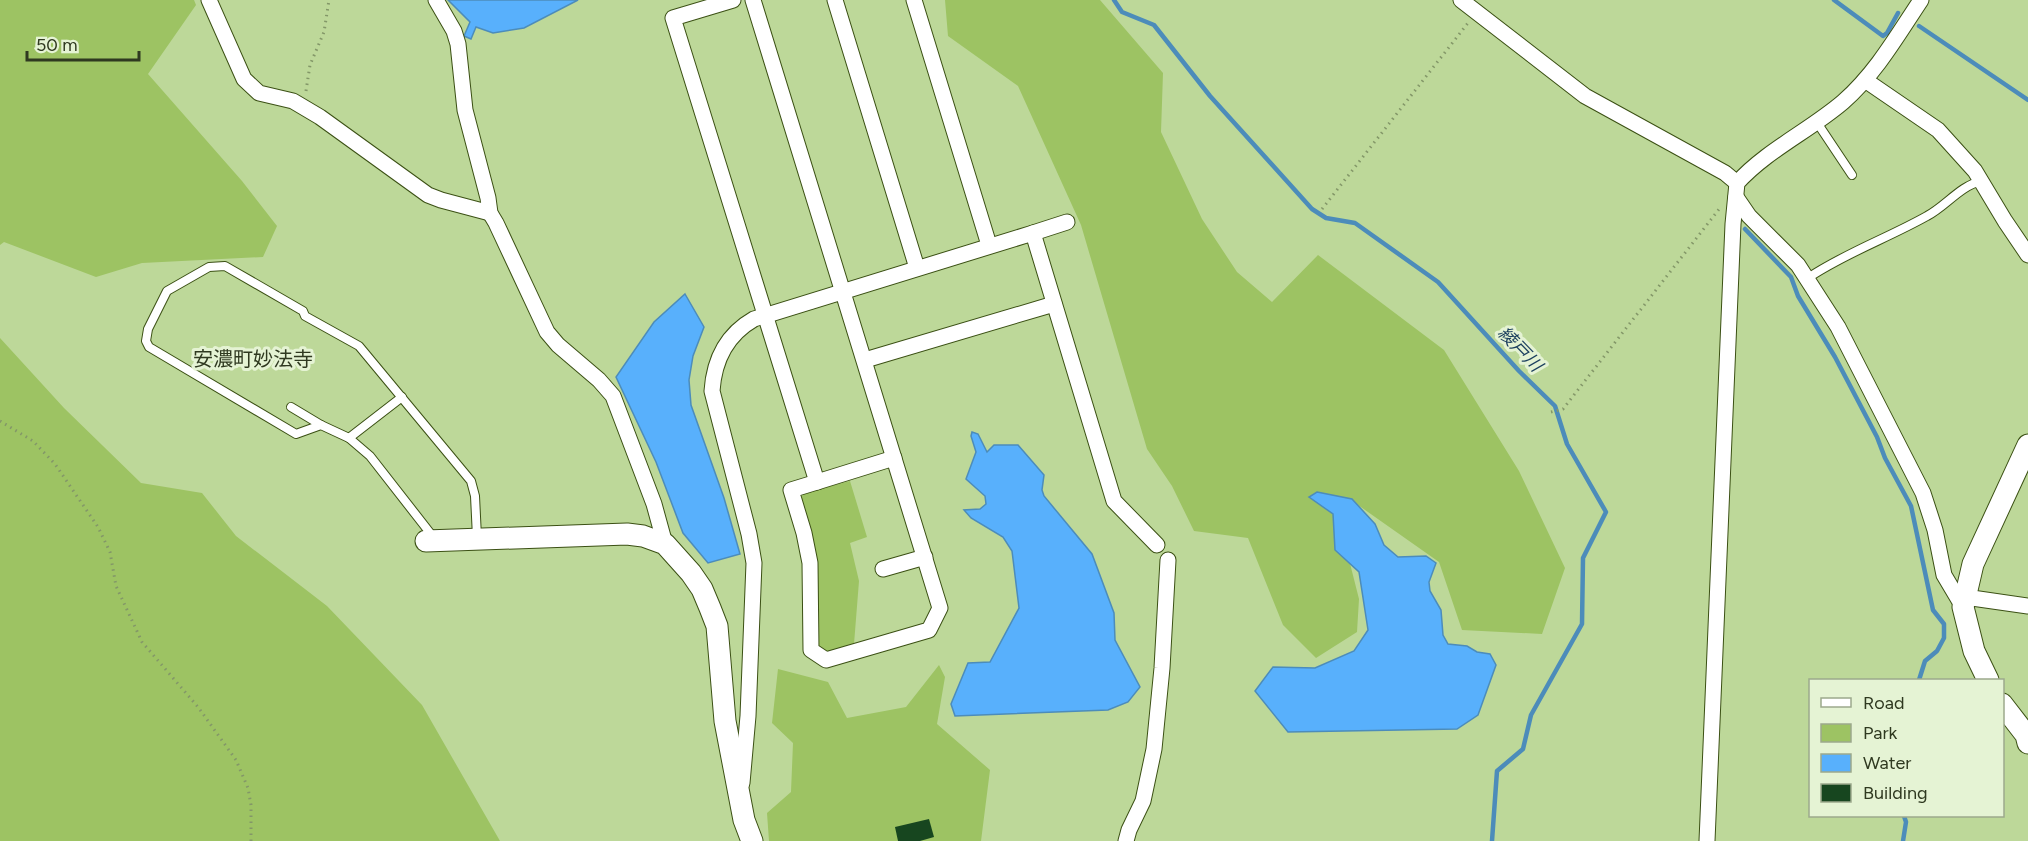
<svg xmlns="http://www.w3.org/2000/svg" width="2028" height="841" viewBox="0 0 2028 841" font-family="Figtree,'Noto Sans JP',sans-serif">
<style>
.green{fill:#9dc363}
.water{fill:#58b0fc;stroke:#4c8cba;stroke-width:1.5}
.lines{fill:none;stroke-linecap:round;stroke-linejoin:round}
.stream{stroke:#4c8cba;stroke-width:4.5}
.building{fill:#17461f}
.lane-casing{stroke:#3b5014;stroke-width:10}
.street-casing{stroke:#3b5014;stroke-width:17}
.secondary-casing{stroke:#3b5014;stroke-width:23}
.path{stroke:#839768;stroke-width:3;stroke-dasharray:1.5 4.5;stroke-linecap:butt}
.lane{stroke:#fff;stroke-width:8}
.street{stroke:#fff;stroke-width:15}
.secondary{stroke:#fff;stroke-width:21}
.labels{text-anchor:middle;stroke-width:6;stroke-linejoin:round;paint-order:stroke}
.water-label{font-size:18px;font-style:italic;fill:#1a3e5d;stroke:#e5f3d4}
.quarter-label{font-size:20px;fill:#2f3920;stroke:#e5f3d4}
</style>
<rect width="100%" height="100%" fill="#bdd899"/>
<!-- green -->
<g class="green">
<polygon points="0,0 194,0 196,5 148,74 242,181 277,226 263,257 142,263 96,277 4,242 0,245"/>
<polygon points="945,0 1100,0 1163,73 1161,132 1202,219 1237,272 1272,302 1318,255 1444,350 1519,471 1565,568 1542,634 1462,630 1439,562 1358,505 1339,520 1359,599 1357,632 1316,658 1283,625 1248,538 1194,531 1172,486 1147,449 1081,225 1018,86 948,36"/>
<polygon points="0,338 64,408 141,483 202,493 236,536 327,606 422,705 500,841 0,841"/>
<polygon points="850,481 867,537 850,543 859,581 854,644 828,653 818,647 816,559 811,528 801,498 804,493"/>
<polygon points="939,665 945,677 937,724 990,770 981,841 769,841 767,813 791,792 793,743 772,723 778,669 828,682 847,718 906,707"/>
</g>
<!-- water -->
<g class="water">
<polygon points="448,0 578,0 524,28 493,33 476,27 471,39 464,36 470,22"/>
<polygon points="685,294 704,327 693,356 689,380 691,405 724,498 740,554 708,563 683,533 656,462 616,377 654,322"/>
<polygon points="972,432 978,434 987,452 994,445 1018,445 1044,475 1042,490 1044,496 1092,554 1114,613 1115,640 1140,687 1128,702 1108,710 955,716 951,704 968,663 990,662 1019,608 1012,551 1003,537 971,518 964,510 980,509 986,504 985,496 966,479 976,452 971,436"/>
<polygon points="1317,492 1352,499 1375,524 1384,545 1398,557 1426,556 1436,563 1429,582 1430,591 1441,610 1443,635 1448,644 1467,646 1477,652 1490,654 1496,665 1478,715 1457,729 1288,732 1255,691 1273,667 1315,668 1354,651 1368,630 1359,572 1335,550 1333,514 1309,497"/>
</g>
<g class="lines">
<!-- stream -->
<g class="stream">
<polyline points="1114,0 1122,12 1154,25 1210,96 1312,209 1326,218 1355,223 1438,282 1519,371 1555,406 1567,444 1606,512 1583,558 1582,624 1531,715 1523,749 1497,771 1492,841"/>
<polyline points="1834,0 1883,36 1887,33 1898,13"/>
<polyline points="1919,26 2028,100"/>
<polyline points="1745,229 1791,277 1798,296 1835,357 1877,437 1885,458 1911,506 1933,610 1944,624 1944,638 1937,651 1925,661 1919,680"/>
<polyline points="1903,841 1906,822 1904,816"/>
</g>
</g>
<!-- building -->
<polygon class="building" points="929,819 934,837 920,841 898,841 895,827"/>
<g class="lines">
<defs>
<g id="lane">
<polyline points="1816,121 1852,175"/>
<path d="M1808,278C1845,253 1888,238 1927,216C1946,206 1960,186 1981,181"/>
<polyline points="291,407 321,425"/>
<polyline points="349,438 402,397"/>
<polyline points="434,538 370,456 349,438 321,425 296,434 149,347 146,341 148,329 167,291 209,267 225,266 303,311 305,316 359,346 471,481 475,496 477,537"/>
</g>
<g id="street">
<polyline points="209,0 244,79 259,93 293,101 320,117 428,195 441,200 490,213"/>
<polyline points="436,0 454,31 458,44 465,110 488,198 490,213 496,223 547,332 558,345 599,380 613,396 654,504 665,544"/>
<polyline points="733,0 673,18 817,482 791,490 804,533 810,563 811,650 826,660 929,630 940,608 753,0"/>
<polyline points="835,0 917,268"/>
<polyline points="914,0 989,245"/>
<polyline points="1461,0 1585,96 1725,173 1737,183"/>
<polyline points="1865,80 1938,130 1975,171 2005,221 2028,255"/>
<polyline points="1736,197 1749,216 1798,265 1838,327 1923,493 1935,530 1944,575 1963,607"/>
<polyline points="1033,233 1067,222"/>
<polyline points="865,360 1054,304"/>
<polyline points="817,482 894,458"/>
<polyline points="883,569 925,557"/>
<polyline points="1965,597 2028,606"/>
<path d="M742,783L748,716L754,563L749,534L712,391C714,361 726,335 754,319L1033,233L1114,501L1157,545"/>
<polyline points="1126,841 1129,830 1143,801 1154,749 1162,668 1168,560"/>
<path d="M1707,841L1733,224L1737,183C1767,150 1809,131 1843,102C1876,73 1897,36 1921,0"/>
</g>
<g id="secondary">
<polyline points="426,541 627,534 643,536 665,544 691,573 702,589 710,608 717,626 725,721 744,820 752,841"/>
<polyline points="1988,680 1974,651 1963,607 1973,564 2028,445"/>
<polyline points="2002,704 2026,735 2028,743"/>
</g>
</defs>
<!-- lane casing -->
<use href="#lane" class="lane-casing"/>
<!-- street casing -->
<use href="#street" class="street-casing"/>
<!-- secondary casing -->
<use href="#secondary" class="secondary-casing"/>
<!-- path -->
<g class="path">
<polyline points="306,91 310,65 324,32 329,0"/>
<polyline points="1322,209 1468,23"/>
<polyline points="1551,412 1563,409 1720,208"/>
<polyline points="0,421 33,441 55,464 98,527 110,552 116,586 142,642 198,707 236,760 248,788 251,805 251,841"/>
</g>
<!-- lane -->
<use href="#lane" class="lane"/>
<!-- street -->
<use href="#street" class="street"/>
<!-- secondary -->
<use href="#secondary" class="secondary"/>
</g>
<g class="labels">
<!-- water labels -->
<g class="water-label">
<text transform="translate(1520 349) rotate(46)" y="6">綾戸川</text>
</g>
<!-- quarter labels -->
<g class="quarter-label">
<text x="253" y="366">安濃町妙法寺</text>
</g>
</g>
<!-- legend -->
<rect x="1809" y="679" width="195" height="138" fill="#e5f3d4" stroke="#9ca98c" stroke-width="1.5"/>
<rect x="1821" y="698" width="30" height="9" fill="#ffffff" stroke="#9ca98c" stroke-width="1.5"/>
<text x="1863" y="709" font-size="18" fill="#2f3920">Road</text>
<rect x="1821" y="724" width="30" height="18" fill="#9dc363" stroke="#9ca98c" stroke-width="1.5"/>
<text x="1863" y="739" font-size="18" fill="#2f3920">Park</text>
<rect x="1821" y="754" width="30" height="18" fill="#58b0fc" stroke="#9ca98c" stroke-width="1.5"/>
<text x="1863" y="769" font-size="18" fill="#2f3920">Water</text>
<rect x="1821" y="784" width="30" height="18" fill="#17461f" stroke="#9ca98c" stroke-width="1.5"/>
<text x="1863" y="799" font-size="18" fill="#2f3920">Building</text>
<!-- scale -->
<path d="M27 51v9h112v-9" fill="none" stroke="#2f3920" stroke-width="3"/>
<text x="36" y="51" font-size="18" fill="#2f3920" stroke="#e5f3d4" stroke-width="4.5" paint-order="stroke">50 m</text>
</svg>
